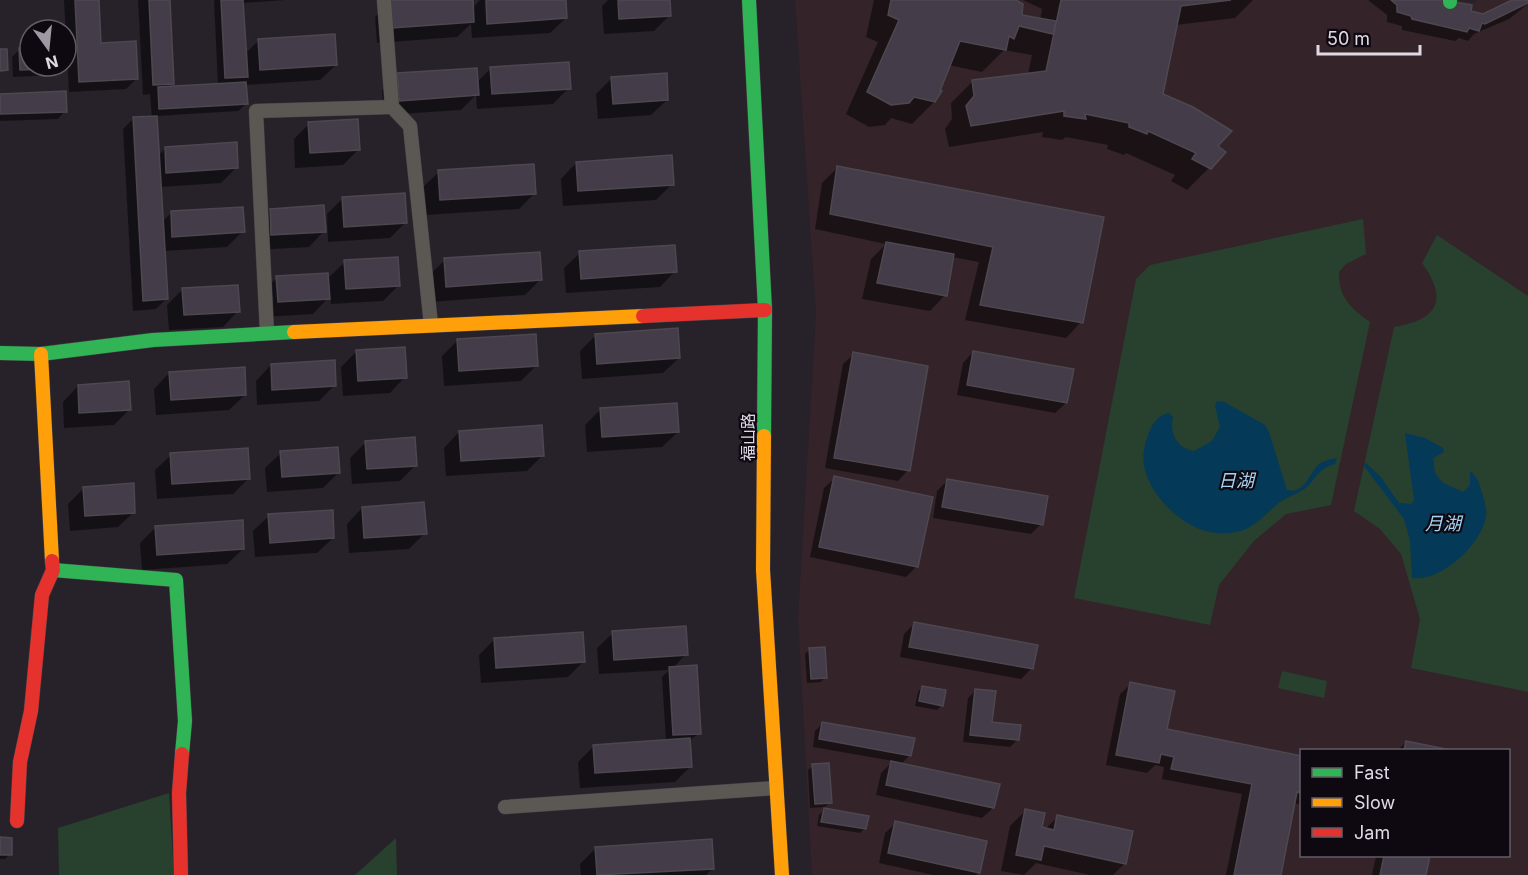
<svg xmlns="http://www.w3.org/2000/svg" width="1528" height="875" viewBox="0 0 1528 875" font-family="Inter,'Noto Sans SC',sans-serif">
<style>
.education{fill:#342328;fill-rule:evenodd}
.green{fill:#28402e}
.water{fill:#043958}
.shadow{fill:#0007}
.building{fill:#443c48;stroke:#4d4850;stroke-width:1.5}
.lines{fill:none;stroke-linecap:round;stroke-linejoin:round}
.street-casing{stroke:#403c43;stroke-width:15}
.fast-casing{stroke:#403c43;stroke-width:15}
.slow-casing{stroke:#403c43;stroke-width:15}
.jam-casing{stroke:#403c43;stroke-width:15}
.street{stroke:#5b5854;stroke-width:14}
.fast{stroke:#30b455;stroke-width:14}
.slow{stroke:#ff9f0a;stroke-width:14}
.jam{stroke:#e5322d;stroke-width:14}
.labels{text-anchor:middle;stroke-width:4.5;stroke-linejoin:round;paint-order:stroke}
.street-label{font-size:16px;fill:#e0d9e5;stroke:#0e0911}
.water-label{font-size:18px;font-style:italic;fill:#a6d2f4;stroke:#0e0911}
</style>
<rect width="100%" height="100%" fill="#27212a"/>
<!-- education -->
<path class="education" d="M795,0H1459L1475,3L1476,0H1528V875H812L798,618L816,314ZM1302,750H1508V856H1302Z"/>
<!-- green -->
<g class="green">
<path d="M1363,219L1366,254L1346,264L1339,272C1338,297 1351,308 1370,322L1331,505L1286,514L1254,541L1219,585L1210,625L1074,598L1136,279L1150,265Z"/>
<path d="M1437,235L1528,296V692L1411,668L1420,619L1401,554L1380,529L1354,511L1394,327C1439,320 1448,299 1422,263Z"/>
<polygon points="1282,671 1327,681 1324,698 1278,688"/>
<polygon points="169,793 174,875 59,875 58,828"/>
<polygon points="396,838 397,875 355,875"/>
</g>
<!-- water -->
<g class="water">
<path d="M1217,401L1224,402L1265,425L1269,432L1287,490C1304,495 1309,474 1318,465C1323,461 1331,459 1337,458L1335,464C1319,468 1318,476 1308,486C1301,493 1288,496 1280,502C1258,520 1251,535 1217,533C1185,531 1150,497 1144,466C1142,456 1145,444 1148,435C1152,424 1158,415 1169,413L1173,417C1169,433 1177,449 1194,451L1212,441L1220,427L1215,405Z"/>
<path d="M1405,433L1425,438L1443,448L1444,452L1433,458L1435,473L1443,483L1463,492L1470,485V471C1477,476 1479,482 1481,490C1484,498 1487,508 1486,517C1481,545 1441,582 1412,578L1410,540L1404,519L1364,466L1365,462L1380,476L1399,503L1411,504L1414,500Z"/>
</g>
<!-- shadow -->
<g class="shadow">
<polygon points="64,0 97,0 100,44 136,79 126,89 69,92"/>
<polygon points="138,0 169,0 173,83 168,88 218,85 214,0 286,0 242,3 245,54 258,41 336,65 320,80 245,85 246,104 238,111 156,116 158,156 165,149 237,167 221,183 160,187 162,222 171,213 243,231 227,247 164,251 166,299 156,309 133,311 123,129 133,119 152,118 150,94 143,95"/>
<polygon points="418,0 472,0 472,8 480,0 564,0 566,18 550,33 472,38 471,24 457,37 377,43 375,17 391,2"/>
<polygon points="608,0 669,0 670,15 654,31 604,34 602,6"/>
<polygon points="874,0 1014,0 1020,16 1040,20 1042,9 1023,0 1253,0 1235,18 1175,25 1161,95 1216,146 1209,168 1187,190 1171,181 1175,175 1126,153 1124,155 1107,149 1108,145 1066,137 1062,140 1042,137 1043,132 949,147 945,129 952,119 951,103 973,81 1028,74 1032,55 1004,50 982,72 948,65 934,102 912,124 891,118 885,125 869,127 846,114 878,42 866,37"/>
<polygon points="1368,0 1440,0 1484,15 1513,0 1528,0 1528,4 1509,19 1474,34 1468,41 1459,38 1455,41 1402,30 1402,26 1387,22 1387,15"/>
<polygon points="20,49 30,49 30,66 64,68 57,75 13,77 12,57"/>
<polygon points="491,68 569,88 553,104 477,109 476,95 461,110 384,115 382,90 397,75 476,83"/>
<polygon points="612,78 667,100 651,115 598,119 596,94"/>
<polygon points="0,96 65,111 58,119 0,121"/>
<polygon points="309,124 359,149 343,165 295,168 294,139"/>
<polygon points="576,163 672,184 656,200 563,206 561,179"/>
<polygon points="838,167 1102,218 1081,322 1066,338 965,320 979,262 952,257 945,295 930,311 862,299 871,259 886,244 815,229 822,183"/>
<polygon points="439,172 535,193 519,209 425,215 423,187"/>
<polygon points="342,199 406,222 390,238 328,242 327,214"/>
<polygon points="270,210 324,231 309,247 256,250 255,226"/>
<polygon points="580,253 675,271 660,287 566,293 564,268"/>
<polygon points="445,260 540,280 525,295 431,302 429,275"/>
<polygon points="345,262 399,285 383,301 331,304 330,296 313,314 263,317 261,293 277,278 327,279"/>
<polygon points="182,290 238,311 223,327 169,330 167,305"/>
<polygon points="596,335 679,358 663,373 582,379 580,351"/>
<polygon points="457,341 537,365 521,381 444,386 442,356"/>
<polygon points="356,352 405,377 390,393 343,396 341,367"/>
<polygon points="973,352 1066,403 1055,413 957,395 963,363"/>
<polygon points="854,354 908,470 898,481 825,468 843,364"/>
<polygon points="271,365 335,385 319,401 257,405 256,381"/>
<polygon points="169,373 245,395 229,410 156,415 154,389"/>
<polygon points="78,386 130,409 114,425 64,428 63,402"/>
<polygon points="601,409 678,432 662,447 587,452 585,425"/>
<polygon points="459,432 543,455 527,471 446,476 444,448"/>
<polygon points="366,442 416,465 400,481 352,484 350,458"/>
<polygon points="281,453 338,473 323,488 267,492 265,468"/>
<polygon points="171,455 249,478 233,494 157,499 155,470"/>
<polygon points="835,478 917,566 906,577 810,557 824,488"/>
<polygon points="948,480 1041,524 1031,534 933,518 937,491"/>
<polygon points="84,488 134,512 118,527 70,531 68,504"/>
<polygon points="362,508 425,533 409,549 349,553 347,524"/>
<polygon points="269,516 333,538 317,553 255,557 253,531"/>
<polygon points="156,527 243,549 227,564 142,570 140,543"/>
<polygon points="914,624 1032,668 1021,679 900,657 904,634"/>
<polygon points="613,633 686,654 672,669 699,733 689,741 690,767 675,782 580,788 578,762 594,746 666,741 662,677 669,670 599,674 597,648"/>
<polygon points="495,639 583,662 568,677 481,683 479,655"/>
<polygon points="810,649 825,677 821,682 807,683 805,654"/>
<polygon points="1131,684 1165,731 1302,757 1302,805 1293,803 1279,875 1226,875 1242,794 1162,779 1164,767 1155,765 1147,773 1106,765 1120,694"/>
<polygon points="922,687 942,705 937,710 915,706 918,692"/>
<polygon points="976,690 991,723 1017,740 1010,747 963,742 968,698"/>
<polygon points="823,723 910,755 901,764 993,808 982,818 876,795 881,773 893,761 813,747 815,731"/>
<polygon points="1406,742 1447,750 1398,750"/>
<polygon points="813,766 830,802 825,807 810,808 808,770"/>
<polygon points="824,810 865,828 860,833 817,826 819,815"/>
<polygon points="1026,810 1041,828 1045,829 1058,817 1131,832 1124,864 1113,875 1090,875 1036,863 1024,875 1001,871 1010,826"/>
<polygon points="896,823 979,872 976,875 933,875 879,863 885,833"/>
<polygon points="0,839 10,854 5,859 0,859"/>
<polygon points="596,848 712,869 706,875 581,875 580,864"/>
<polygon points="1376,856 1428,856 1425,875 1372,875"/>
</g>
<!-- building -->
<g class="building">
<polygon points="75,0 99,0 101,43 136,41 138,79 79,82"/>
<polygon points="149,0 170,0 174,84 153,85"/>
<polygon points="221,0 243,0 248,77 225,78"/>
<polygon points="390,0 473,0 474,22 392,28"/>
<polygon points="486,0 566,0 567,18 487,24"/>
<polygon points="618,0 670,0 671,16 619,19"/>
<polygon points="891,0 1016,0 1023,4 1022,15 1056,21 1053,34 1019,26 1014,39 1009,36 1006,50 960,41 940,91 942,91 935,102 914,97 909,103 891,105 867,92 899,20 888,15"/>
<polygon points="1061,0 1231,0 1181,6 1163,94 1193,107 1232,131 1218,146 1226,152 1211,169 1192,159 1196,153 1148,131 1147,134 1129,127 1129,123 1085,114 1086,119 1064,116 1064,111 971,126 966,106 974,96 972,80 1046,71"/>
<polygon points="1391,0 1443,0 1472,5 1471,11 1483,14 1512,0 1528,0 1528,3 1485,24 1482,23 1479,31 1469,28 1467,32 1412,19 1411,16 1397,12 1397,5"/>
<polygon points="335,34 337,65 260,70 258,39"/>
<polygon points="30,47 30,66 66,66 66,68 20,70 19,48"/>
<polygon points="0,49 7,49 8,70 0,71"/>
<polygon points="569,62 571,89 492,94 490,67"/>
<polygon points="477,68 479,95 399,101 397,73"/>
<polygon points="667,73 668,100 613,104 611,77"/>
<polygon points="246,82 248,104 159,109 158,87"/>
<polygon points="66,91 67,112 0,114 0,94"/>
<polygon points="157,116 168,299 143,301 133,117"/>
<polygon points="358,119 360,150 310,153 308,122"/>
<polygon points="237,142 238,168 166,173 165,147"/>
<polygon points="672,155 674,185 578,191 576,162"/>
<polygon points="534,164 536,194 440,200 438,170"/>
<polygon points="837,166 1104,217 1083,323 980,305 993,247 830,214"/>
<polygon points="405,193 407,223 344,227 342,197"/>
<polygon points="324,205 326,232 271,235 270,209"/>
<polygon points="243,207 245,232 172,237 171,211"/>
<polygon points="886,242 954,254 947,296 877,283"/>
<polygon points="675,245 677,272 581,279 579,251"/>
<polygon points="540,252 542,280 446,287 444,258"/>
<polygon points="398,257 400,286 346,289 344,260"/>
<polygon points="328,273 330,299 278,302 276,276"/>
<polygon points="238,285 240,312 184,315 182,288"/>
<polygon points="678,328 680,358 597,364 595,334"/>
<polygon points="536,334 538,366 459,371 457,339"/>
<polygon points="405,347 407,378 358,381 356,350"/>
<polygon points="973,351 1074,369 1067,403 967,385"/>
<polygon points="853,352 928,366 910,471 834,458"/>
<polygon points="335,360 336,386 272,390 271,364"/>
<polygon points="245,367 246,395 171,400 169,372"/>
<polygon points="129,381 131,410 79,413 78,385"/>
<polygon points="677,403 679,432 602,437 600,408"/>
<polygon points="542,425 544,456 461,461 459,431"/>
<polygon points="415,437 417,466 367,469 365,441"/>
<polygon points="338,447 340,473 282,477 280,451"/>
<polygon points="248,448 250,479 172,484 170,453"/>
<polygon points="834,476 933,497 918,567 819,547"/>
<polygon points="947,479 1048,496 1043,525 942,507"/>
<polygon points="134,483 135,513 85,516 83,487"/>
<polygon points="424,502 427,534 364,538 362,507"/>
<polygon points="333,510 334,538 270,543 268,514"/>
<polygon points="243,520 244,549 157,555 155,526"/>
<polygon points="914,622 1038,645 1033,669 909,647"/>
<polygon points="686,626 688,655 614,660 612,631"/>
<polygon points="583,632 585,662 496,668 494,638"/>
<polygon points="825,647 827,678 811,679 809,648"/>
<polygon points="697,665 701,734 673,735 669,667"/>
<polygon points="1130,682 1175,691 1167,729 1302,756 1302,793 1297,792 1281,875 1234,875 1252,784 1171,769 1174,757 1161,754 1159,763 1116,755"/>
<polygon points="922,686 946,690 943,706 919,701"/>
<polygon points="975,689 996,691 992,722 1021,725 1019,740 970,735"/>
<polygon points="822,722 915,738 911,756 819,739"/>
<polygon points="690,738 692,767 595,773 593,745"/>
<polygon points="1406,741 1451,750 1404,750"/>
<polygon points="891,761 1000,784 994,808 886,785"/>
<polygon points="829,763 832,803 815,804 812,764"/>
<polygon points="824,808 869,816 866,829 821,822"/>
<polygon points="1025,809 1045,813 1042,827 1054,830 1057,815 1133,831 1126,864 1044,846 1041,860 1016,855"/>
<polygon points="895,821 987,841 980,873 888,853"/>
<polygon points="0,837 12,838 12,855 0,855"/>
<polygon points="712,839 714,869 597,875 595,847"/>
<polygon points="1384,856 1430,856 1426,875 1380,875"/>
</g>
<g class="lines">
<defs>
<g id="street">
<polyline points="384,0 392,107 410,126 431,325"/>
<polyline points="267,333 256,111 392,107"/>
<polyline points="505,807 775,788"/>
</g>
<g id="fast">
<polyline points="749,0 765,310 764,436"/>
<polyline points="1450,0 1450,2"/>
<polyline points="0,353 41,354 153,340 294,332"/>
<polyline points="53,570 176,580 185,721 182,754"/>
</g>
<g id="slow">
<polyline points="294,332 643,316"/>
<polyline points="41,354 52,561"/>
<polyline points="764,436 763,570 782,875"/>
</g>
<g id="jam">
<polyline points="643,316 765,310"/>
<polyline points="17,821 20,762 31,711 42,595 53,570 52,561"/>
<polyline points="181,875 179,793 182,754"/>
</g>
</defs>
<!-- street casing -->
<use href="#street" class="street-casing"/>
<!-- fast casing -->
<use href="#fast" class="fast-casing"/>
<!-- slow casing -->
<use href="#slow" class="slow-casing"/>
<!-- jam casing -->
<use href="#jam" class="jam-casing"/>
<!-- street -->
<use href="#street" class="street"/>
<!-- fast -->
<use href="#fast" class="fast"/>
<!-- slow -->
<use href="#slow" class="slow"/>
<!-- jam -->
<use href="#jam" class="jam"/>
</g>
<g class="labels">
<!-- street labels -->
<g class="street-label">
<text transform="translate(748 437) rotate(-90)" y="6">福山路</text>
</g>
<!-- water labels -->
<g class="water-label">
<text x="1236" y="487">日湖</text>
<text x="1443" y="530">月湖</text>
</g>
</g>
<!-- legend -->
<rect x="1300" y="749" width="210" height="108" fill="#0e0911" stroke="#625c66" stroke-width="1.5"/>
<rect x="1312" y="768" width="30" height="9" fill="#30b455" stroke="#625c66" stroke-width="1.5"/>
<text x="1354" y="779" font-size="18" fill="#e0d9e5">Fast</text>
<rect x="1312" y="798" width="30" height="9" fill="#ff9f0a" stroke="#625c66" stroke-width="1.5"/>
<text x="1354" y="809" font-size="18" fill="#e0d9e5">Slow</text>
<rect x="1312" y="828" width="30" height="9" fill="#e5322d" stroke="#625c66" stroke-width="1.5"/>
<text x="1354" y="839" font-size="18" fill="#e0d9e5">Jam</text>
<!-- north arrow -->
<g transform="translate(48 48) rotate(165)"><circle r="28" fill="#0e0911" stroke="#625c66" stroke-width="1.5"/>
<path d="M0-4.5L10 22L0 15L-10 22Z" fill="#9f99a4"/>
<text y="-9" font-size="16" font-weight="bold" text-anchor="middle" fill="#e0d9e5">N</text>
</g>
<!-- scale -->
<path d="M1318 45v9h102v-9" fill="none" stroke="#e0d9e5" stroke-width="3"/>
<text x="1327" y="45" font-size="18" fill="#e0d9e5" stroke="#0e0911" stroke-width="4.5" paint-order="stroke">50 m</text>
</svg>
